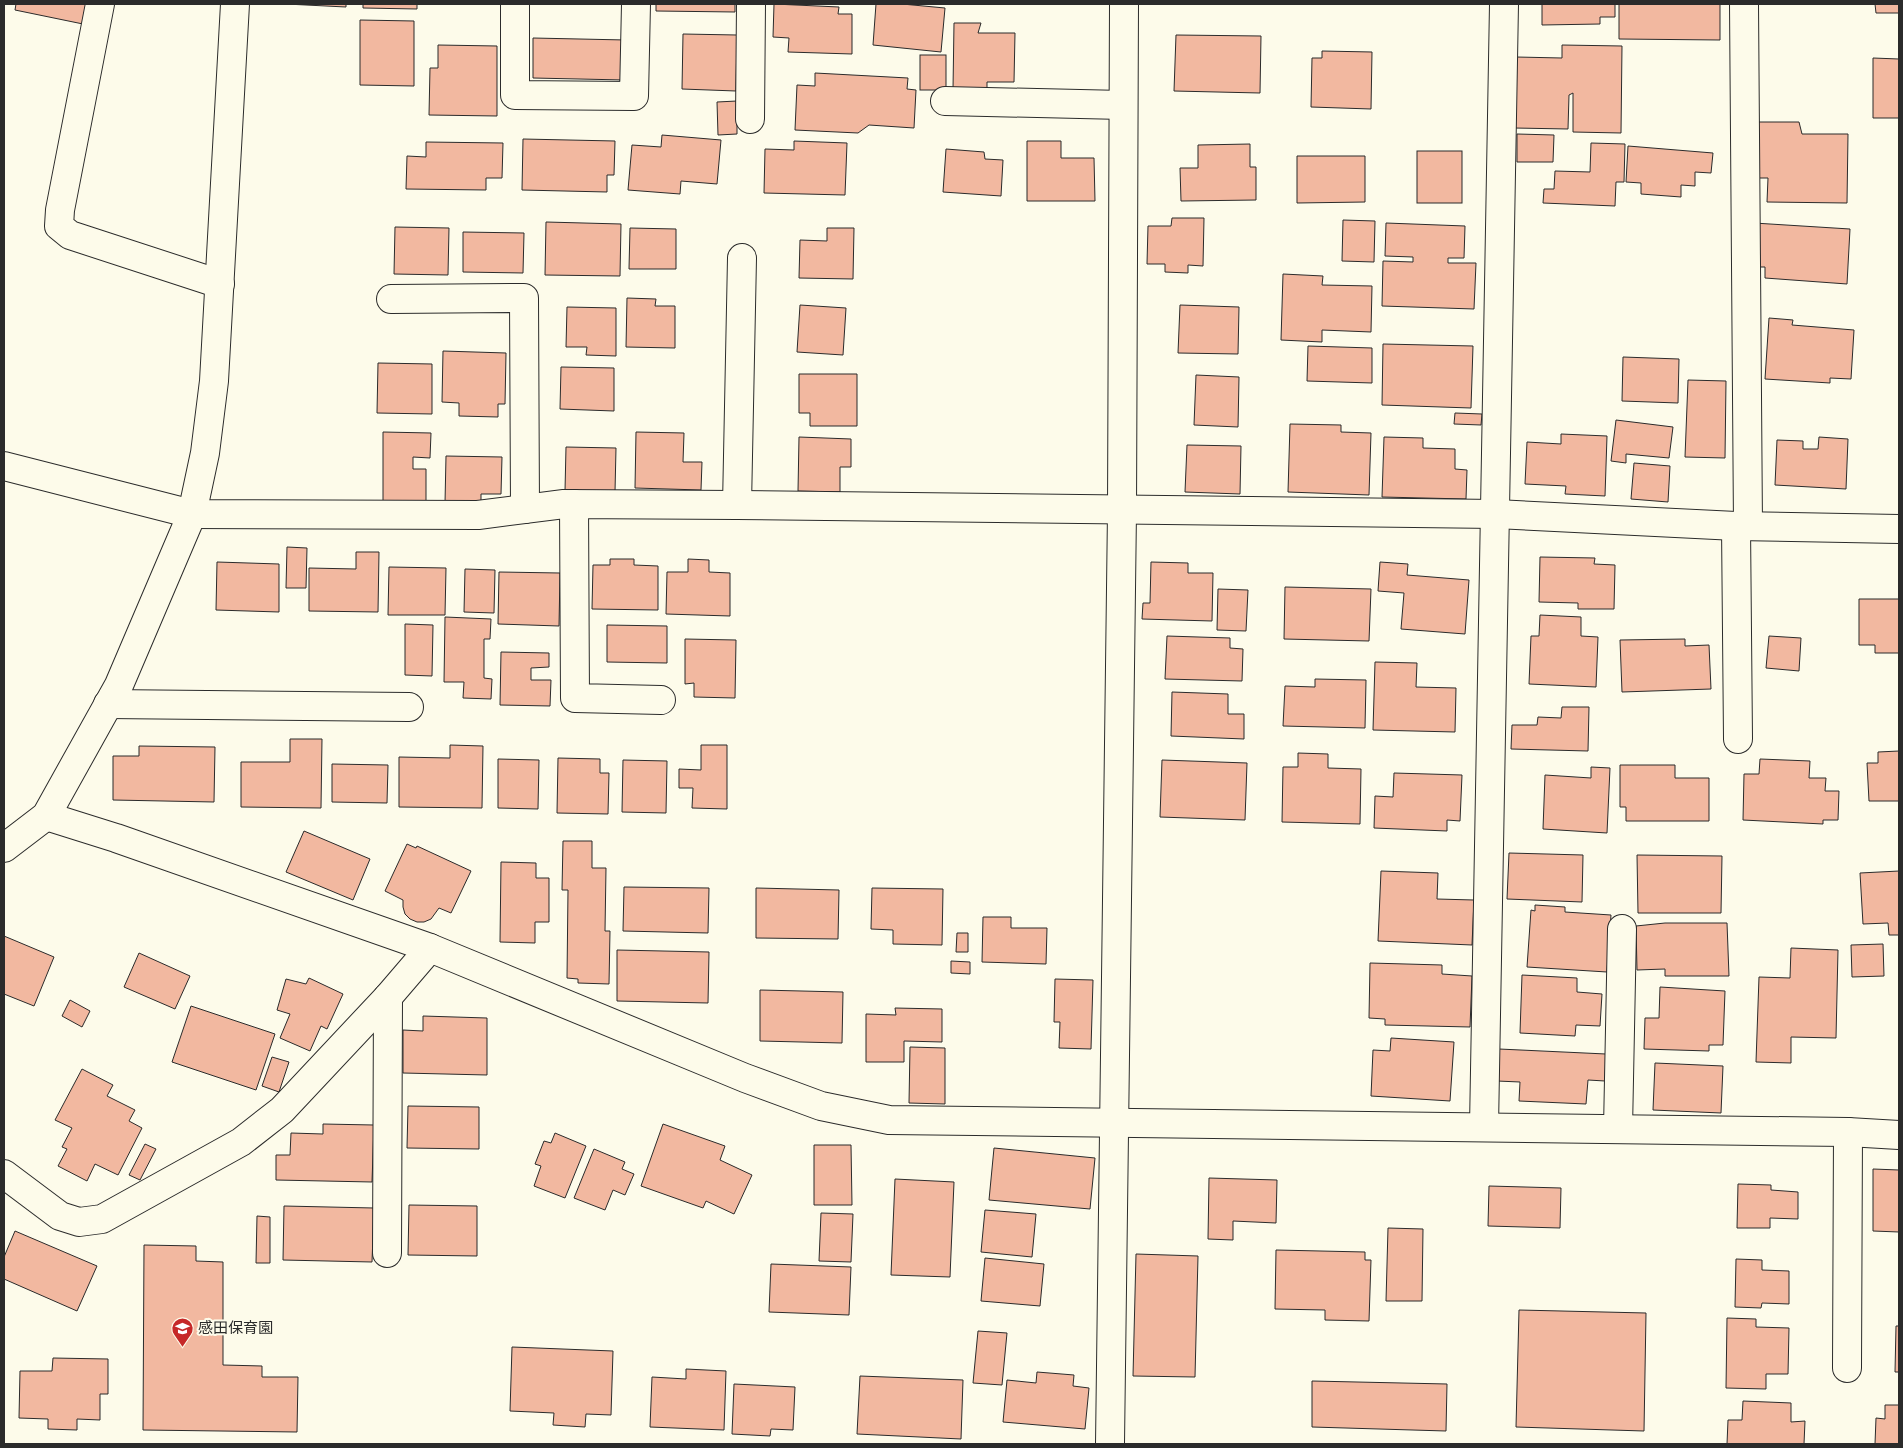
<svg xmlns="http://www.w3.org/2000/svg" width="1903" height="1448" viewBox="0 0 1903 1448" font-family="'Work Sans','Noto Sans JP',sans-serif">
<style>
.building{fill:#f2b8a0;stroke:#2b2b2b}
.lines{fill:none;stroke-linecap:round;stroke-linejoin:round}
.minor-casing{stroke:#2b2b2b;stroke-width:30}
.tertiary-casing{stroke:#2b2b2b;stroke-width:30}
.minor{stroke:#fdfbea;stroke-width:28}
.tertiary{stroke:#fdfbea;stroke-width:28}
.labels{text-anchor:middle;stroke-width:4;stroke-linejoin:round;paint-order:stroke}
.poi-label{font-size:15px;fill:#2b2b2b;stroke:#fdfbea;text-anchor:start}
</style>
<rect width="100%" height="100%" fill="#fdfbea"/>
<!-- building -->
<g class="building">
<polygon points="16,4 88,4 83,24 15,10"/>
<polygon points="286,4 346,4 346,7"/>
<polygon points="363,4 417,4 417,9 363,8"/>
<polygon points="656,4 735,4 735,12 656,11"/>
<polygon points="774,4 839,7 838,14 852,14 852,54 788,52 789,38 773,37"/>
<polygon points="876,4 902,4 945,8 941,52 873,45"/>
<polygon points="1542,4 1615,4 1615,17 1600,17 1600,24 1542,25"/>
<polygon points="1619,4 1720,4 1720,40 1619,39"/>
<polygon points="1875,4 1899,4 1899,13 1876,13"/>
<polygon points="360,20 414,21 414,86 360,85"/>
<polygon points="954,23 981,23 978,33 1015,33 1014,82 987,82 987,90 953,89"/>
<polygon points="683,34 737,35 736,91 682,89"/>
<polygon points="1176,35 1261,36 1260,93 1174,91"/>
<polygon points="533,38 626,40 625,80 533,78"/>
<polygon points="438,45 497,46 497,116 429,115 430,68 438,68"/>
<polygon points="1562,45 1622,46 1621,133 1573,132 1573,93 1569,95 1568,129 1514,128 1516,57 1562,58"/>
<polygon points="1322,51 1372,52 1371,109 1311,107 1312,58 1322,58"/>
<rect x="920" y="55" width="26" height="35"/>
<polygon points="1873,58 1899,59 1899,118 1873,118"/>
<polygon points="815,73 908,78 907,89 916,90 914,128 869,125 858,133 795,130 797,85 815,86"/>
<polygon points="737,101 737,134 718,135 717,102"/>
<polygon points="1753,122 1799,122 1802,134 1848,134 1847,203 1767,202 1768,178 1753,178"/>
<polygon points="1517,134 1554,135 1553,162 1517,162"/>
<polygon points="662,135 721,140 717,184 681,181 680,194 628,190 632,145 661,147"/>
<polygon points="523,139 615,141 614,175 607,175 607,192 522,190"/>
<polygon points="794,141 847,143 845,195 764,193 765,149 794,150"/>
<polygon points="1027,141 1061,141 1061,158 1094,158 1095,201 1027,201"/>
<polygon points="426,142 503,143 502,178 486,178 486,190 406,189 407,156 426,157"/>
<polygon points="1591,143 1625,144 1624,182 1616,182 1615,206 1543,203 1544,189 1554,189 1555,171 1590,172"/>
<polygon points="1250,144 1250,167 1256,167 1256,200 1181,201 1180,168 1198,168 1198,145"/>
<polygon points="1628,146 1713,153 1711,173 1695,172 1695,186 1681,185 1681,197 1641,194 1641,183 1626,182"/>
<polygon points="946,149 984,152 985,159 1003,160 1001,196 943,192"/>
<rect x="1417" y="151" width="45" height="52"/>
<polygon points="1297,156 1365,156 1365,202 1297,203"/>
<polygon points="1172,218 1204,218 1203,266 1188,265 1188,273 1165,272 1165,264 1147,264 1148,226 1171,226"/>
<polygon points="1343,220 1375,221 1374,262 1342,261"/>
<polygon points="546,222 621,224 620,276 545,275"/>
<polygon points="1386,223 1465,226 1464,258 1448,258 1448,263 1476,263 1474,309 1382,306 1383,261 1413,262 1413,257 1385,256"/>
<polygon points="1754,223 1850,229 1847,284 1765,278 1765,267 1751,267"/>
<polygon points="395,227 449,228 448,275 394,274"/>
<polygon points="630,228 676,229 676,269 629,269"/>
<polygon points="827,228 854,228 853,279 799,278 800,240 827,241"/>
<polygon points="463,232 524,233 523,273 463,272"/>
<polygon points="1283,274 1323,276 1322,285 1372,286 1371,332 1322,330 1322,342 1281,340"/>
<polygon points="627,298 656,299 655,306 675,306 675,348 626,347"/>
<polygon points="800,305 846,308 843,355 797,352"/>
<polygon points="1180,305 1239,307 1238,354 1178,353"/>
<polygon points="567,307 616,308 616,356 586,355 587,347 566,347"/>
<polygon points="1769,318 1793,320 1792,325 1854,330 1851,379 1830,378 1830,383 1765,379"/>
<polygon points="1383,344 1473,346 1471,408 1382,405"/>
<polygon points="1308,346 1372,348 1372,383 1307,381"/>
<polygon points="443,351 506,353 505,404 498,404 498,417 459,416 459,403 442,402"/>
<polygon points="1623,357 1679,359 1678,403 1622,401"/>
<polygon points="378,363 432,364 432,414 377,413"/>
<polygon points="561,367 614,368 614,411 560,409"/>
<polygon points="799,374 857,374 857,426 810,426 810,413 799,413"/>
<polygon points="1196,375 1239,377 1238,427 1194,425"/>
<polygon points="1688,380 1726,381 1725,458 1685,457"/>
<polygon points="1455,413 1482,414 1481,425 1454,424"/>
<polygon points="1616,420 1673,427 1669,458 1626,454 1626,463 1611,461"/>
<polygon points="1290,424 1341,425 1341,432 1371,433 1369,495 1288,492"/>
<polygon points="383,432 431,433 430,458 413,457 413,469 426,469 426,503 383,502"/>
<polygon points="636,432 684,433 683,462 702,462 701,490 635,488"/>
<polygon points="1561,434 1607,436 1605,496 1565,494 1566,486 1525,484 1527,442 1561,444"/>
<polygon points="799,437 851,439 851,467 840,467 840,492 798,491"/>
<polygon points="1384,437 1423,438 1423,448 1455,449 1455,469 1467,470 1466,499 1382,497"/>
<polygon points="1819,437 1848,439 1846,489 1775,485 1777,440 1803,441 1803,449 1818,449"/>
<polygon points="1187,445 1241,446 1240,494 1185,492"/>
<polygon points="566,447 616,448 615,492 565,491"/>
<polygon points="446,456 502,457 501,494 481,494 481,503 445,503"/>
<polygon points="1634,463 1670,466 1668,502 1631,499"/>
<polygon points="287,547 307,548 306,588 286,588"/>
<polygon points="356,552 379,552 378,612 309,611 309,568 356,569"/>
<polygon points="1540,557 1595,558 1594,564 1615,565 1614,609 1578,609 1578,603 1539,602"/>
<polygon points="610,559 634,559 634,565 658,566 658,610 592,609 593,565 610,565"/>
<polygon points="688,559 709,560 709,572 730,573 730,616 666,614 667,572 688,572"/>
<polygon points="217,562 279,564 279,612 216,610"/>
<polygon points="1151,562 1188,563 1188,573 1213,573 1212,621 1142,619 1143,603 1150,603"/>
<polygon points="1380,562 1408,564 1407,575 1469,580 1465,634 1401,629 1404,593 1378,591"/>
<polygon points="389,567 446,568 445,615 388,615"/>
<polygon points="465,569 495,570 494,613 464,612"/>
<polygon points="499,572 560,573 559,626 498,624"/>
<polygon points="1285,587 1371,589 1369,641 1284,639"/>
<polygon points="1218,589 1248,590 1246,631 1217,630"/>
<polygon points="1859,599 1899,599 1899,653 1875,653 1875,645 1859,645"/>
<polygon points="1540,615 1581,617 1581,636 1598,637 1596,687 1529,684 1531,636 1539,636"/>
<polygon points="445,617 491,619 490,639 484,639 484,678 492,679 491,699 463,698 464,682 444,682"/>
<polygon points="405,624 433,625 432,676 405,675"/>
<polygon points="607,625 667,626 667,663 607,662"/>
<polygon points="1167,636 1230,638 1230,648 1243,649 1242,681 1165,679"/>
<polygon points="1769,636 1801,638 1799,671 1766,668"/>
<polygon points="685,639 736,640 735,698 694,697 694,683 685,684"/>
<polygon points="1685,639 1685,646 1709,645 1711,689 1622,692 1620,640"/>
<polygon points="501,652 549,653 549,667 531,668 531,680 551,680 550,706 500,705"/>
<polygon points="1375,662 1417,663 1416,687 1456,688 1455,732 1373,730"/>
<polygon points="1315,679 1366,680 1365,728 1283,726 1285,686 1315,687"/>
<polygon points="1172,692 1228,694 1228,714 1244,714 1244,739 1171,736"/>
<polygon points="1562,707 1589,707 1588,751 1511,749 1512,725 1537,725 1538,717 1561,718"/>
<polygon points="290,739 322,739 321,808 241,807 241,762 290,762"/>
<polygon points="450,745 483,746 482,808 399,807 399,757 450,758"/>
<polygon points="701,745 727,745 727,809 692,808 693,788 679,788 679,769 701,770"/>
<polygon points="139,746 215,747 214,802 113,800 113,756 139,756"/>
<polygon points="1899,751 1899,801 1869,801 1867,763 1878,763 1878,752"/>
<polygon points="1298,753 1328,754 1328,768 1361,769 1360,824 1282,822 1283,767 1298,767"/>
<polygon points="558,758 600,759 600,773 609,773 608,814 557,813"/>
<polygon points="498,759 539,760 538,809 498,808"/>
<polygon points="1760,759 1810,761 1809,778 1826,778 1825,791 1839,791 1838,820 1823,820 1823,824 1743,820 1744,774 1759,774"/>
<polygon points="623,760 667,761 666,813 622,812"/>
<polygon points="1162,760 1247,763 1245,820 1160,817"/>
<polygon points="332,764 388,765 387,803 332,802"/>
<polygon points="1620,765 1675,765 1675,778 1709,778 1709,821 1626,821 1626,807 1620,807"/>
<polygon points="1591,767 1610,768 1607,833 1543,829 1545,775 1591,778"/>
<polygon points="1394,773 1462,775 1460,821 1447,820 1447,831 1374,828 1375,796 1393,797"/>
<polygon points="304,831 370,859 353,900 286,872"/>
<polygon points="563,841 592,841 592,868 606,868 605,931 610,931 609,984 578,983 578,979 567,978 568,890 562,890"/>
<polygon points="407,844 416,848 417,846 471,871 451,913 439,908 431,919 424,922 417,922 410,919 405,914 403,907 403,900 385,891"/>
<polygon points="1509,853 1583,855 1582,902 1507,899"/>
<polygon points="1637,855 1722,856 1721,913 1638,913"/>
<polygon points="501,862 536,863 536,878 549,878 549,922 535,922 535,943 500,942"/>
<polygon points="1381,871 1438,873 1437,899 1474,900 1472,945 1378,941"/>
<polygon points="1899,871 1899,935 1889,935 1888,923 1863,924 1860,873"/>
<polygon points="624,887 709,888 708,933 623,931"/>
<polygon points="756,888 839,890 838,939 756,938"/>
<polygon points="872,888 943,889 942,945 893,944 893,930 871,929"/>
<polygon points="1535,905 1565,907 1565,912 1611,915 1607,972 1527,967 1531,910 1535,911"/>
<polygon points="983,917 1011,917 1011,928 1047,928 1046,964 982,962"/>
<polygon points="1665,923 1727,923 1729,976 1665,976 1665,969 1637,970 1636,926"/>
<polygon points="957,933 968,933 968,952 956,952"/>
<polygon points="4,936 54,957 34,1006 4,994"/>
<polygon points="1883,944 1884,976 1852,977 1851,945"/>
<polygon points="1791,948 1838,950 1836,1038 1791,1037 1791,1063 1756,1062 1759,977 1790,978"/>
<polygon points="617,950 709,952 708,1003 617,1001"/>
<polygon points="139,953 190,976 175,1009 124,987"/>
<polygon points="951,961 970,962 970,974 951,973"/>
<polygon points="1370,963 1442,965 1442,974 1472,976 1470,1027 1385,1025 1385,1019 1369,1018"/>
<polygon points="1522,975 1577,978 1577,992 1602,994 1600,1026 1576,1025 1575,1036 1520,1033"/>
<polygon points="309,978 343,994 327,1029 321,1026 310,1051 280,1038 290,1014 277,1010 286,979 306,984"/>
<polygon points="1055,979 1093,980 1091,1049 1059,1048 1060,1022 1054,1022"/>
<polygon points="1660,987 1725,991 1723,1045 1709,1045 1709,1051 1644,1049 1645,1018 1659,1018"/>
<polygon points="760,990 843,992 842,1043 760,1041"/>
<polygon points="70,1000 90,1011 82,1027 62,1016"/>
<polygon points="191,1006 275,1034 256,1090 172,1062"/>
<polygon points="895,1008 942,1009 942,1042 904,1041 904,1062 866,1062 866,1014 896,1015"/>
<polygon points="423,1016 487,1018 487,1075 403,1073 403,1030 423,1031"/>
<polygon points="1391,1038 1454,1042 1450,1101 1371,1096 1373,1050 1390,1051"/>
<polygon points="910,1047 945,1048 945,1104 909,1103"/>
<polygon points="1499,1049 1606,1054 1605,1081 1588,1080 1586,1104 1519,1101 1520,1082 1497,1081"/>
<polygon points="272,1057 289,1062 279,1092 262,1086"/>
<polygon points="1655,1063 1723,1066 1721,1113 1653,1110"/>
<polygon points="82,1069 113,1085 107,1096 135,1110 129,1121 142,1128 118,1175 95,1164 87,1181 58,1166 67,1149 62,1147 72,1128 55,1120"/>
<polygon points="408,1106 479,1107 479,1149 407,1148"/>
<polygon points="323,1124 374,1125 372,1182 276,1180 276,1155 290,1155 291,1133 323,1134"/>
<polygon points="663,1124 725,1146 720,1160 752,1175 734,1214 706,1201 703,1208 641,1186"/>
<polygon points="555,1133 586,1146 565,1198 534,1186 541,1166 535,1164 544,1141 551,1143"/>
<polygon points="145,1144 156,1149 140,1180 129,1175"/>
<polygon points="814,1145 851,1145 852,1205 814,1205"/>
<polygon points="994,1148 1095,1158 1090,1209 989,1200"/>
<polygon points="594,1149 625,1162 622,1169 634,1174 625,1195 613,1190 605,1210 574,1198"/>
<polygon points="1873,1169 1899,1170 1899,1232 1873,1231"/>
<polygon points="1209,1178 1277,1180 1276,1223 1233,1221 1233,1240 1208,1239"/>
<polygon points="895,1179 954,1182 950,1277 891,1275"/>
<polygon points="1738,1184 1771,1185 1771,1190 1798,1192 1798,1219 1770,1218 1770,1228 1737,1228"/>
<polygon points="1489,1186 1561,1188 1560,1228 1488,1226"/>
<polygon points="409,1205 477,1206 477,1256 408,1255"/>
<polygon points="284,1206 374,1208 372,1262 283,1260"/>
<polygon points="985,1210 1036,1214 1032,1257 981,1252"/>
<polygon points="821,1213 853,1214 851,1262 819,1261"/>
<polygon points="257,1216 270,1217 270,1263 256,1263"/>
<polygon points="1388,1228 1423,1229 1422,1301 1386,1301"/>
<polygon points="15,1231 97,1266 77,1311 4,1279 4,1257"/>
<polygon points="144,1245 196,1246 196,1261 223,1262 223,1365 262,1366 262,1377 298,1377 297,1432 143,1430"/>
<polygon points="1276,1250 1365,1252 1365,1260 1371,1260 1369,1321 1325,1320 1325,1310 1275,1309"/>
<polygon points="1136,1254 1198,1256 1195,1377 1133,1376"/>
<polygon points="985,1258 1044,1264 1040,1306 981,1301"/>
<polygon points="1736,1259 1762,1260 1762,1270 1789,1271 1789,1304 1762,1303 1761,1308 1735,1307"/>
<polygon points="771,1264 851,1267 849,1315 769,1312"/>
<polygon points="1519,1310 1646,1313 1644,1431 1516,1427"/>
<polygon points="1727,1318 1756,1319 1756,1327 1789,1328 1788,1374 1766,1374 1766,1389 1726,1388"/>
<polygon points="1896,1326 1899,1326 1899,1372 1895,1372"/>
<polygon points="978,1331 1007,1333 1002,1385 973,1383"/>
<polygon points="512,1347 613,1351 611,1415 586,1414 585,1427 553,1425 554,1413 510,1411"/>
<polygon points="53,1358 108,1359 108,1394 100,1394 100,1420 77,1419 77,1430 48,1429 48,1419 19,1418 20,1371 52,1371"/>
<polygon points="686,1369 726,1371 724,1430 650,1427 652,1377 686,1379"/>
<polygon points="1037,1372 1074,1375 1073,1386 1089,1388 1085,1429 1003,1422 1007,1380 1036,1383"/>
<polygon points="860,1376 963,1380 961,1439 857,1434"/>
<polygon points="1312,1381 1447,1384 1446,1431 1312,1427"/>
<polygon points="734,1384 795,1387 793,1430 771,1429 770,1436 732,1434"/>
<polygon points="1743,1401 1791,1403 1791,1422 1805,1421 1804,1444 1727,1444 1728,1420 1742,1420"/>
<polygon points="1885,1405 1899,1405 1899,1444 1875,1444 1876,1418 1885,1419"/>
</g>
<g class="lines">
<defs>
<g id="minor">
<polyline points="100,4 60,210 59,226 70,235 220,284"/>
<polyline points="515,4 515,95 634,96 636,4"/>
<polyline points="1744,4 1748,526"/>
<polyline points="945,101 1123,105"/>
<polyline points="750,119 751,4"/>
<polyline points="391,299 524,298 525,509"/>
<polyline points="4,466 192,514 478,515 564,504 737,505 1496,514 1736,526 1899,529"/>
<polyline points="574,504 575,698 661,700"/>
<polyline points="737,505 742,258"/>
<polyline points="1736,526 1738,739"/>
<polyline points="108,704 409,707"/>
<polyline points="4,848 46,816 119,685 192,514 205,453 214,381 235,4"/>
<polyline points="1484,1127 1504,4"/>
<polyline points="1618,1129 1622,929"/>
<polyline points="4,1174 60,1216 79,1222 102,1219 241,1142 282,1110 388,997 430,948"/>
<polyline points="387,1253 388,997"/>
<polyline points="1847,1368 1848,1132"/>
<polyline points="1110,1444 1122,511 1124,4"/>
</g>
<polyline id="tertiary" points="46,816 116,838 430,948 745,1078 821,1106 889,1120 1848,1132 1899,1135"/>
</defs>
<!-- minor casing -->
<use href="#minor" class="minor-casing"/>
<!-- tertiary casing -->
<use href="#tertiary" class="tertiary-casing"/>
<!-- minor -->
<use href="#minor" class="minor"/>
<!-- tertiary -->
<use href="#tertiary" class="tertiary"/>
</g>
<!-- icons -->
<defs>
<symbol id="school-pin" viewBox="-11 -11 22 30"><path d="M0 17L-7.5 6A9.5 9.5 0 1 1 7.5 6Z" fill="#c62828" stroke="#fdfbea"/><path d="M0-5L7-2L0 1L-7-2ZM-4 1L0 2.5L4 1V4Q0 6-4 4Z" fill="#fff"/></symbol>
</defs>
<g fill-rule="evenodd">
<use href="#school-pin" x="170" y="1316" width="25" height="34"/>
</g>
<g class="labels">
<!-- poi labels -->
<g class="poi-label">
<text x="198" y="1333">感田保育園</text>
</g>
</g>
<!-- border -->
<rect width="1903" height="1448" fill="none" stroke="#2b2b2b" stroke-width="10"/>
</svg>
